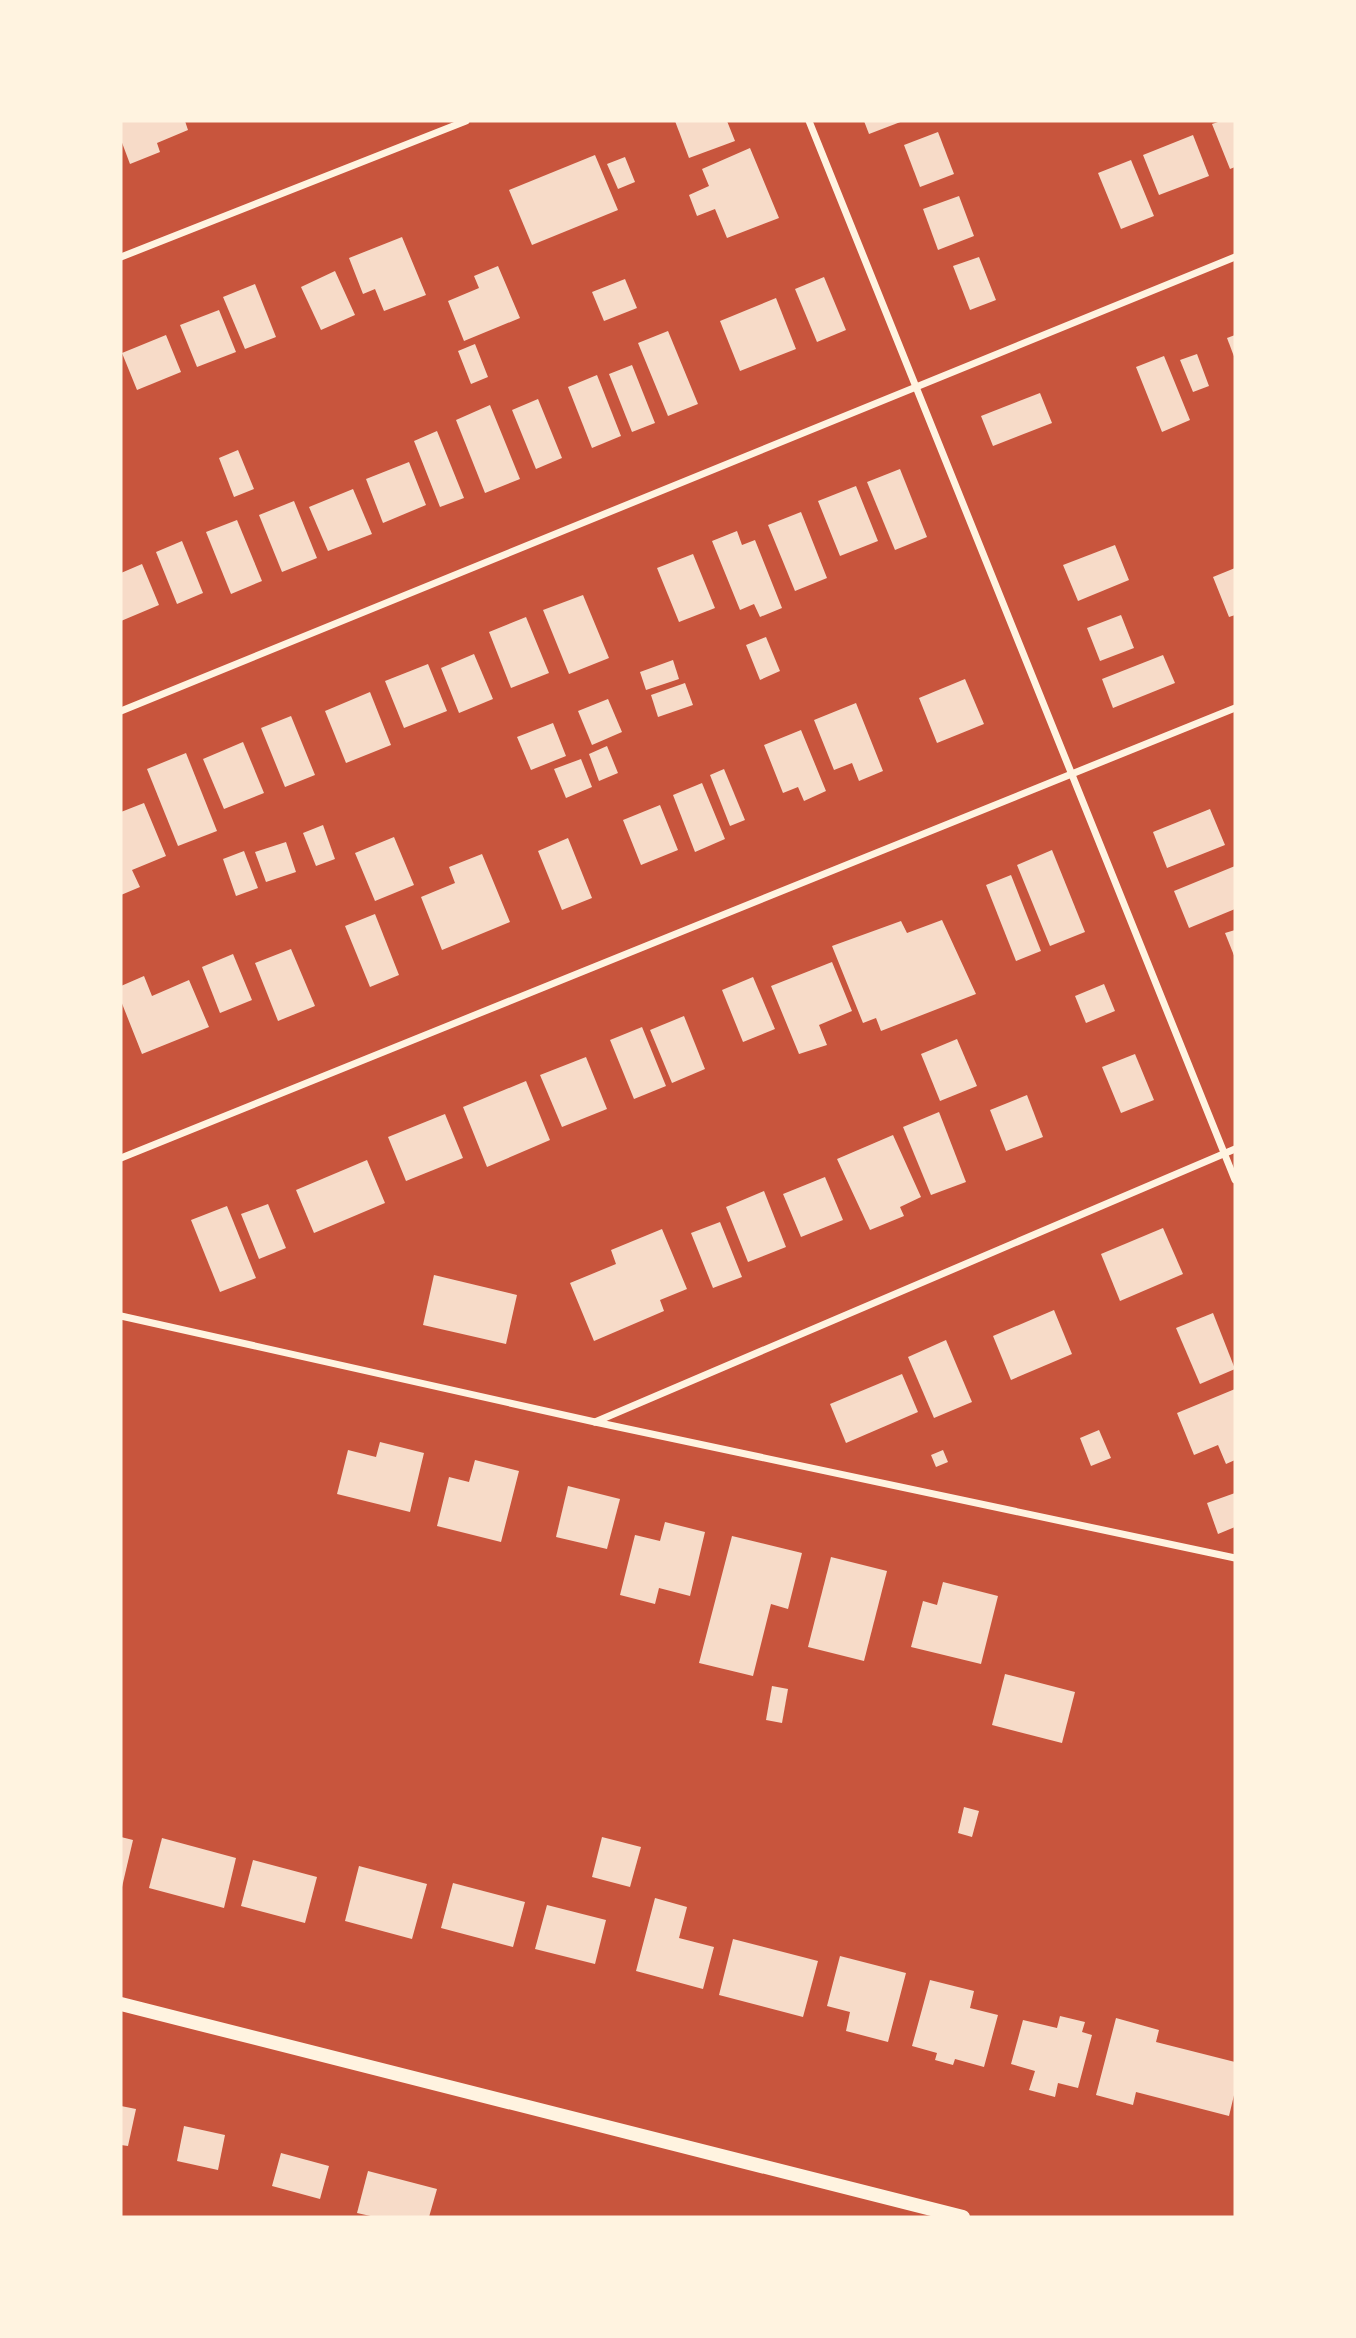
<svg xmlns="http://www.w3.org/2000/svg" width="1356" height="2338" viewBox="0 0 1356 2338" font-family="'Times New Roman',serif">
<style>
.building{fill:#f7dbc8}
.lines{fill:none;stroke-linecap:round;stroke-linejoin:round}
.minor{stroke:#fff3e0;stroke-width:7}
.secondary{stroke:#fff3e0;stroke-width:14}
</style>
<rect width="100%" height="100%" fill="#c8553d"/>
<!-- building -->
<g class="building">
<polygon points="121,121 185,121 188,130 157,143 160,152 130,164 121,140"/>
<polygon points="675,121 727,121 735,141 689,158"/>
<polygon points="864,121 903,121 869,134"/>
<polygon points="1221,121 1235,121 1235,167 1230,169 1212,124"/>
<polygon points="938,132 954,174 920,187 904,145"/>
<polygon points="1193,135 1209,176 1159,195 1143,155"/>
<polygon points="750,148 779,218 727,238 715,209 697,216 689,195 709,186 702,169"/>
<polygon points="595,155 618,210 532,245 509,190"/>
<polygon points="625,157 635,182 618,189 607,164"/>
<polygon points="1131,160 1154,216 1121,229 1098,173"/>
<polygon points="959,196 974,236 938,250 923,209"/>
<polygon points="402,237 426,295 384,311 375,289 363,294 349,258"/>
<polygon points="979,257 996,300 970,310 953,266"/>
<polygon points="498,266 520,318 464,341 448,301 479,288 474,276"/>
<polygon points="335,271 355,315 321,330 301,287"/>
<polygon points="824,277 846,330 817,342 795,289"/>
<polygon points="625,279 637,308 604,321 592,292"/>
<polygon points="255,284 276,337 245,349 223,297"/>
<polygon points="776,298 796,349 740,371 720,321"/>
<polygon points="219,310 236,352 197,367 180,325"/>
<polygon points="668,331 698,404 668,416 638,343"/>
<polygon points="166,335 181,372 137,390 122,353"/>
<polygon points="1235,335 1235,359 1227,338"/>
<polygon points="475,344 488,377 471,384 458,351"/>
<polygon points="1197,354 1209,386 1193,392 1180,360"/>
<polygon points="1164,356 1190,420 1162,432 1136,367"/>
<polygon points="632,365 655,423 632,432 609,374"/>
<polygon points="597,375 621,436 592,448 568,387"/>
<polygon points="1040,393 1052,423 993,446 981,416"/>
<polygon points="538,399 562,458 536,469 512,410"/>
<polygon points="490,405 520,479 485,493 456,420"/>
<polygon points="437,431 464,498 440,507 414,441"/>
<polygon points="238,450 254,489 234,497 219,458"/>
<polygon points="409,462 426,505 383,523 366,479"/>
<polygon points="900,469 927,537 895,550 867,482"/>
<polygon points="856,486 878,541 840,556 818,501"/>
<polygon points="353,489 372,534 328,551 309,507"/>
<polygon points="294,501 317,558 282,572 259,515"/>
<polygon points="801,512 827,578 795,591 768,525"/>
<polygon points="237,520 262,581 231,594 206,532"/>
<polygon points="737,531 742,545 755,540 782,608 760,617 754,604 740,610 712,541"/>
<polygon points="182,541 203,593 177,604 156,552"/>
<polygon points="1115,545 1129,580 1078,601 1063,565"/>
<polygon points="693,554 715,608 679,622 657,568"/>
<polygon points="142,564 159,605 121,621 121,573"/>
<polygon points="1235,568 1235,615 1229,617 1213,577"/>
<polygon points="583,595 609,658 569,674 543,610"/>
<polygon points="1121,615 1134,648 1100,661 1087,628"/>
<polygon points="526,617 549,673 511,688 489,632"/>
<polygon points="766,637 780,671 760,680 746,645"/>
<polygon points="474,654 493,699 459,713 441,668"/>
<polygon points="1163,655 1175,683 1113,708 1102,679"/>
<polygon points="673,660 679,679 646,690 640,672"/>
<polygon points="428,664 447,711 404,728 385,681"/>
<polygon points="965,679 984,724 937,743 919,698"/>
<polygon points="685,683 693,705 658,717 651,695"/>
<polygon points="370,692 391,745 346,763 325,711"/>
<polygon points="608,699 622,732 592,745 578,711"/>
<polygon points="856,703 883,771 859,781 852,763 834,770 814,720"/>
<polygon points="291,716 315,775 285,787 261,728"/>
<polygon points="553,723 566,756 531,770 517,737"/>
<polygon points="801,730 826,791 804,801 798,787 783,793 764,745"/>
<polygon points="243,742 264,793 224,809 203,759"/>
<polygon points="607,746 618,773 599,781 589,754"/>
<polygon points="186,753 217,831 178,846 147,769"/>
<polygon points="581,759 592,787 566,798 554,769"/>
<polygon points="724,769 745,820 730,826 710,775"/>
<polygon points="702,783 725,839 695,852 673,795"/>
<polygon points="144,803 166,856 132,870 140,887 121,895 121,812"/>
<polygon points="660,805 678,850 641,865 623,820"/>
<polygon points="1210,809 1225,845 1167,868 1153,832"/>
<polygon points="323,825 335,859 316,866 303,833"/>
<polygon points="394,837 414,885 375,901 355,853"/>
<polygon points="568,838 592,898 562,910 538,851"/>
<polygon points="286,842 296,872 266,882 255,852"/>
<polygon points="1052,850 1085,932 1050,946 1017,865"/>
<polygon points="244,851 258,888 236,896 223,859"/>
<polygon points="482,854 510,922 442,950 421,897 455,883 449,867"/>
<polygon points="1235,866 1235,909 1189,928 1174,891"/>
<polygon points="1011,875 1041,951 1016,961 986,885"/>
<polygon points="375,914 399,975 370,987 345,926"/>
<polygon points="942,920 976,994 881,1031 876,1018 863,1023 832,946 901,921 907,933"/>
<polygon points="1235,930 1235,958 1225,933"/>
<polygon points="291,949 315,1006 278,1021 255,963"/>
<polygon points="233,954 252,1000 220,1013 202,967"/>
<polygon points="832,962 852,1011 819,1025 827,1045 799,1054 771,986"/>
<polygon points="144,976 152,996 189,980 209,1027 142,1054 121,1001 121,986"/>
<polygon points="753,977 775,1029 743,1042 722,990"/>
<polygon points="1104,984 1115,1011 1086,1023 1075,996"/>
<polygon points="684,1016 705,1069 672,1083 650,1030"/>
<polygon points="642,1027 666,1086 634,1099 610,1040"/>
<polygon points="957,1039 977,1086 940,1101 921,1054"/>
<polygon points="1135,1054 1154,1100 1121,1113 1102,1067"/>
<polygon points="586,1057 607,1109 562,1127 540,1075"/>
<polygon points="526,1081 550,1140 487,1167 463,1107"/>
<polygon points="1027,1095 1043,1137 1006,1151 990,1110"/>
<polygon points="939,1112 966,1182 931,1195 903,1127"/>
<polygon points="445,1114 463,1158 406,1181 388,1137"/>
<polygon points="893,1135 921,1197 900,1207 904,1216 870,1230 837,1159"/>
<polygon points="367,1160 385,1203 314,1233 296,1190"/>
<polygon points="825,1177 843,1220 801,1237 783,1194"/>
<polygon points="764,1191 786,1247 748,1262 726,1207"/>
<polygon points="268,1204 286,1248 259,1259 241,1214"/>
<polygon points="227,1206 256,1278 220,1292 191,1220"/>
<polygon points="720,1222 742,1277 713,1288 691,1233"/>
<polygon points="1163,1228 1183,1274 1120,1301 1101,1254"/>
<polygon points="662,1229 687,1289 660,1300 664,1311 594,1341 570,1283 616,1264 611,1250"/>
<polygon points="434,1275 517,1295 506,1344 423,1325"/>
<polygon points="1054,1310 1072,1354 1011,1380 993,1336"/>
<polygon points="1213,1313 1235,1369 1200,1384 1176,1328"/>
<polygon points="946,1340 972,1402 934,1418 908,1357"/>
<polygon points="902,1374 918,1412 846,1443 830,1404"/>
<polygon points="1235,1389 1235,1460 1226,1464 1218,1445 1194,1455 1177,1413"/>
<polygon points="1099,1430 1111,1458 1091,1466 1080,1438"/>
<polygon points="380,1442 424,1453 410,1512 337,1494 348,1450 376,1457"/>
<polygon points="943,1450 948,1462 936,1467 931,1455"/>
<polygon points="475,1460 519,1471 501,1542 437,1526 449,1477 469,1482"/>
<polygon points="568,1486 620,1499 607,1549 556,1537"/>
<polygon points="1235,1493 1235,1527 1218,1534 1207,1503"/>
<polygon points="665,1522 705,1532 690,1596 659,1588 655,1604 620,1595 635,1535 660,1541"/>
<polygon points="732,1536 802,1553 788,1609 771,1604 753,1676 699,1663"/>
<polygon points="831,1557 887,1571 864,1661 808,1647"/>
<polygon points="943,1582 998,1596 981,1664 911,1647 923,1601 937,1605"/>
<polygon points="1005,1674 1075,1692 1062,1743 992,1725"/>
<polygon points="772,1686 788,1689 782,1723 766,1720"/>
<polygon points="964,1807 979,1811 972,1837 958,1833"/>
<polygon points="121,1837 133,1840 122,1887 121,1887"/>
<polygon points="602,1837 641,1847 630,1887 592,1877"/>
<polygon points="162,1838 236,1858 224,1908 149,1888"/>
<polygon points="253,1860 317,1877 305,1923 241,1906"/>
<polygon points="359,1866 427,1884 412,1939 345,1921"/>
<polygon points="453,1883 525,1902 513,1947 441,1928"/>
<polygon points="655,1898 687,1907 679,1938 714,1947 703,1989 636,1971"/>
<polygon points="547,1905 606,1920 595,1964 535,1949"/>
<polygon points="733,1939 818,1961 803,2017 719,1995"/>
<polygon points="840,1956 906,1973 888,2042 846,2031 850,2012 827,2006"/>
<polygon points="930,1980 974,1991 970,2008 998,2015 984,2067 955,2059 953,2065 935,2060 937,2053 912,2046"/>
<polygon points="1060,2016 1085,2022 1082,2032 1092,2035 1078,2088 1058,2083 1055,2097 1029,2090 1035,2071 1011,2064 1023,2020 1057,2028"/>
<polygon points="1116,2018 1159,2030 1156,2042 1235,2062 1235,2091 1229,2116 1136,2092 1133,2105 1096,2095"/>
<polygon points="121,2106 136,2109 128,2146 121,2145"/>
<polygon points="184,2126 225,2135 218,2170 177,2161"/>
<polygon points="281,2153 329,2166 320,2199 272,2186"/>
<polygon points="368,2171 437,2189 429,2217 375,2217 357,2213"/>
</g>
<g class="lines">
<!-- minor -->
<g class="minor">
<polyline points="809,121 1235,1180"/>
<polyline points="121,257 466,121"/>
<polyline points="121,711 1235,257"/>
<polyline points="121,1158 1235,708"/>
<polyline points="121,1316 595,1422 1235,1558"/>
<polyline points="595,1422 1235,1149"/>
</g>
<!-- secondary -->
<polyline class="secondary" points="121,2004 963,2217"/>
</g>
<!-- border -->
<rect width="1356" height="2338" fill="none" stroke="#fff3e0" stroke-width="245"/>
</svg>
